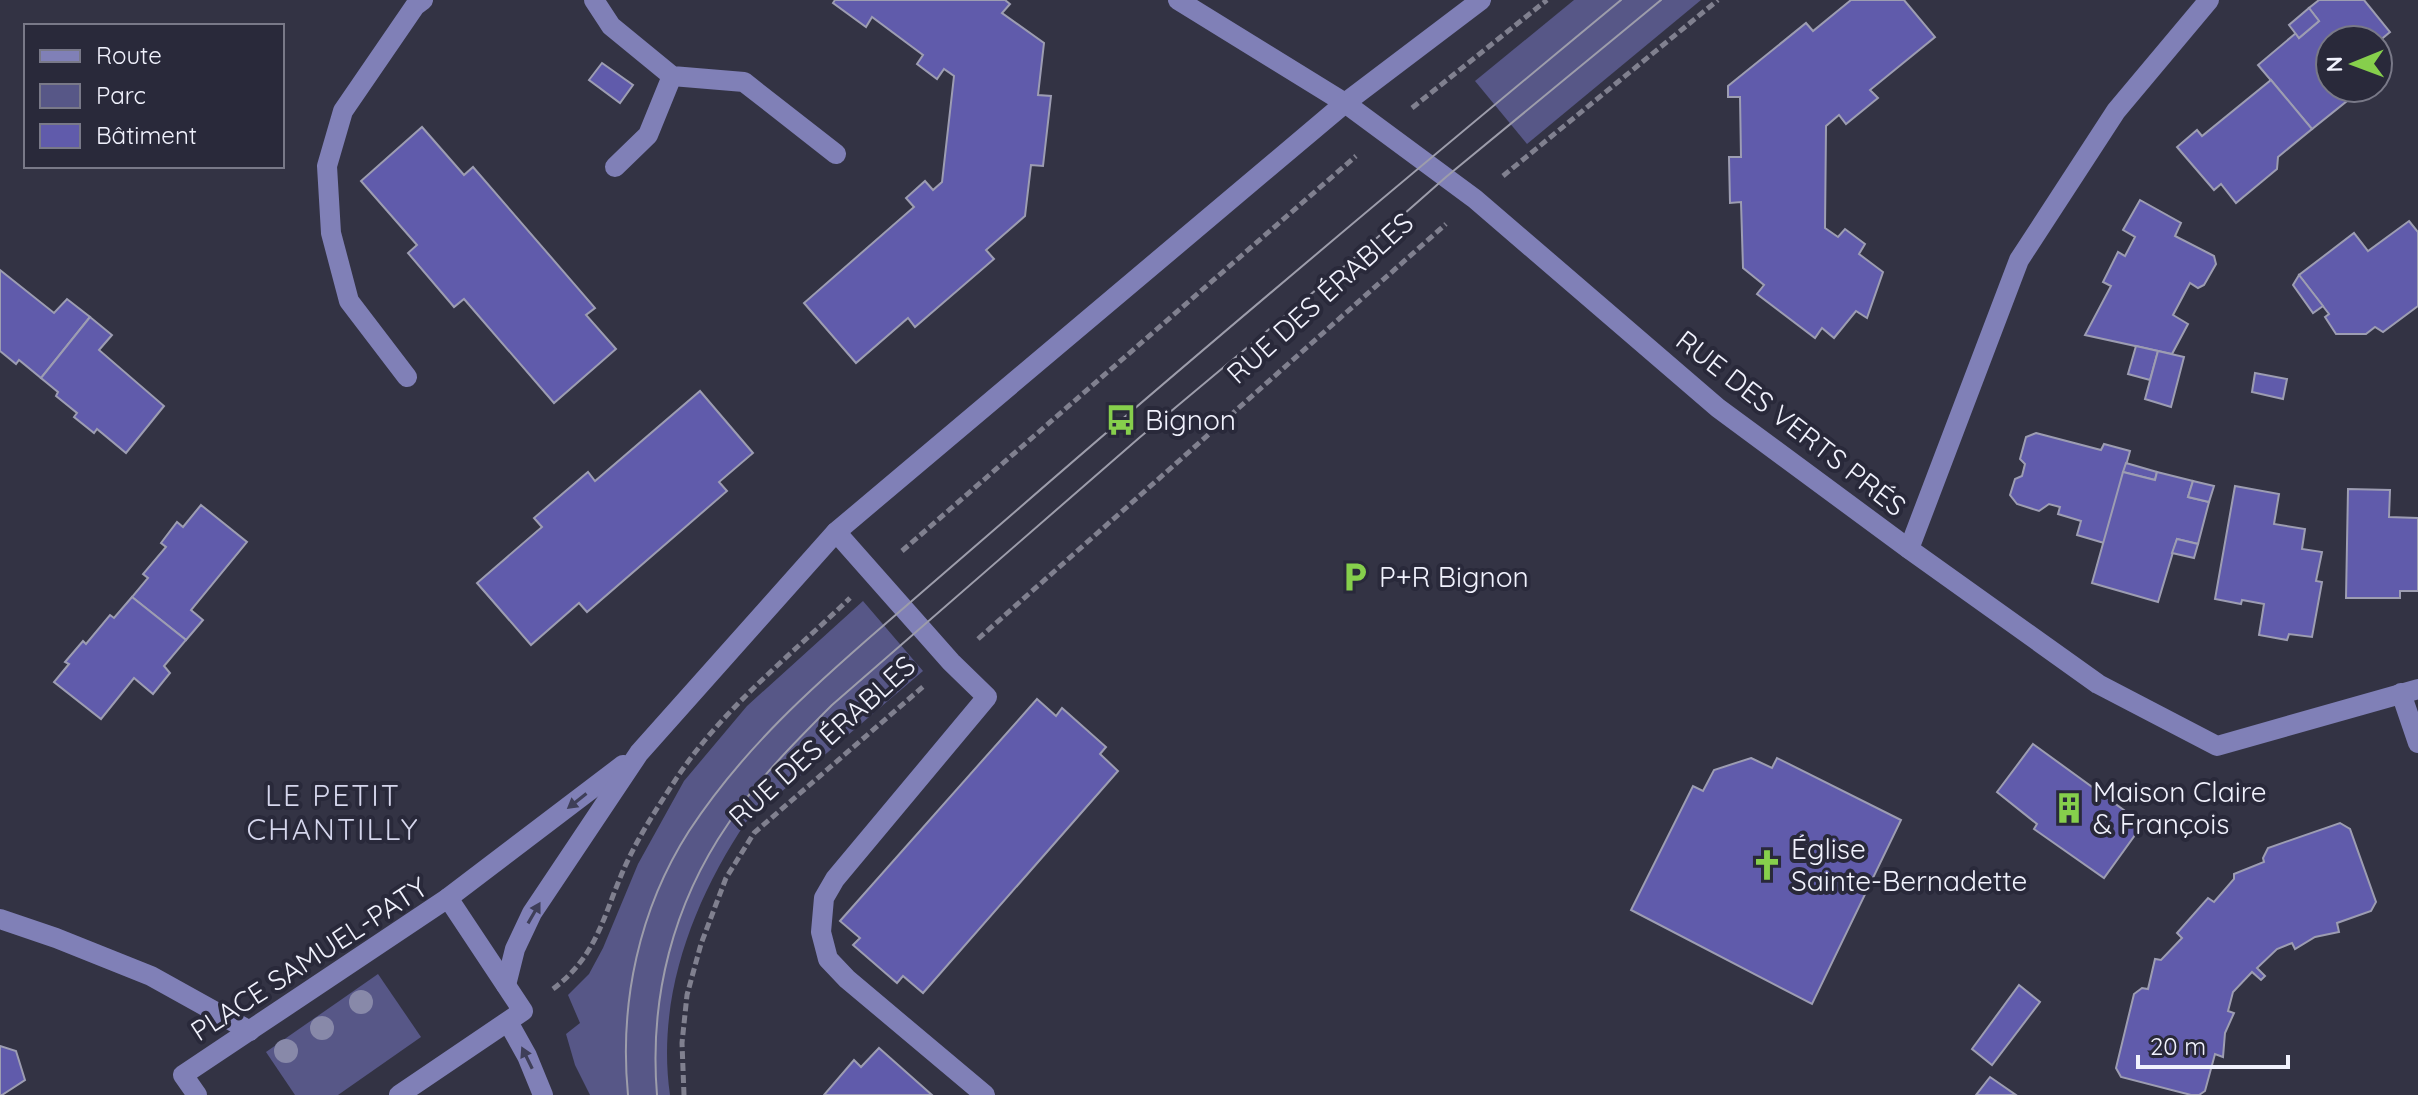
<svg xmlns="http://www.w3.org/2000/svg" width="2418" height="1095" viewBox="0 0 2418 1095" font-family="Quicksand,sans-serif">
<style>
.green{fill:#575787}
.building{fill:#605bab;stroke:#9d9db2;stroke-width:2}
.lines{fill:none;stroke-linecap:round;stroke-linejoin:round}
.path{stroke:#80808f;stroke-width:5;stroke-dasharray:8 4;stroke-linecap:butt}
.minor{stroke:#8080b7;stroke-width:20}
.tram{stroke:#9d9dab;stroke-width:2}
.tree{fill:#8889a9}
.oneway{fill:#3f3f59}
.labels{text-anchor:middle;stroke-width:8;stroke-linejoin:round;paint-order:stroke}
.street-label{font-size:28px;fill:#f1f2fd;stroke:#29293a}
.poi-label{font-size:28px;fill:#f1f2fd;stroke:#29293a;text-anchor:start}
.neighbourhood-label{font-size:30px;letter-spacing:2px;fill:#d5d6ec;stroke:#29293a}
</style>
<rect width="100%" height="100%" fill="#334"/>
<!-- green -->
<g class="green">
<polygon points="1574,0 1701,0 1527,144 1475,81"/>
<path d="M863,601L923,671L746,822C693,901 656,998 670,1095H590L575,1065L566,1034L580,1023L568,995L589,974L603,948L638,864L684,781L747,706Z"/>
<polygon points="378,974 421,1037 338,1095 295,1095 266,1052"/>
</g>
<!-- building -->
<g class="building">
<polygon points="835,0 1005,0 1010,4 1002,13 1044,43 1038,95 1051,96 1043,166 1031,165 1025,216 986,250 994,259 915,327 908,318 856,363 804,303 914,207 906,198 925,181 933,190 942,182 954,76 944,69 937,79 917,64 923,55 872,17 866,27 833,3"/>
<polygon points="1851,0 1904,0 1935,37 1870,90 1878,98 1846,124 1839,115 1826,126 1825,228 1838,237 1845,229 1865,244 1859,254 1883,272 1867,318 1856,311 1834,338 1822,328 1815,338 1757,294 1764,285 1743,268 1741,202 1730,203 1729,157 1741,157 1740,97 1728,97 1728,86 1806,23 1813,31"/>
<polygon points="2319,0 2364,0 2390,32 2378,42 2330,40 2330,88 2345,88 2352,97 2312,129 2258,65 2296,33 2299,38 2319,21 2309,8"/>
<polygon points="2309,8 2319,21 2299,38 2289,25"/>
<polygon points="602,63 633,85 620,103 589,80"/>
<polygon points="2271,80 2312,129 2278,157 2277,169 2236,203 2221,184 2214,190 2177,147 2197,130 2202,136"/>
<polygon points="422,127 464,175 473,167 595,308 586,315 616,349 554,403 464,299 454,307 408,253 417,245 361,181"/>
<polygon points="2140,200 2181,223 2175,236 2214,256 2216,264 2204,285 2198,288 2190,283 2173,315 2188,324 2172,354 2085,335 2111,286 2103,282 2118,252 2125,256 2135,237 2123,230"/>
<polygon points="2409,221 2418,232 2418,306 2383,332 2375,327 2366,334 2336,334 2325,317 2329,314 2299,275 2354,233 2368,251"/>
<polygon points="0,270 54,313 67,299 90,317 41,378 19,360 16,364 0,351"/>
<polygon points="2299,275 2323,306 2313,313 2293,285"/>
<polygon points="90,317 112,335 99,350 164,406 126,453 97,429 94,433 74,417 77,413 56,396 58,392 41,378"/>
<polygon points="2136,346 2158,351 2150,380 2128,374"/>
<polygon points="2158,351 2184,357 2171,407 2145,399"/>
<polygon points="2255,373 2287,379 2283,399 2252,392"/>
<polygon points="700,391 753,453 719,482 727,491 587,612 579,603 531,645 477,583 542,527 534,518 588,472 595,481"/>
<polygon points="2036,433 2101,450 2104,444 2130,451 2104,543 2077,535 2081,521 2058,514 2060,507 2049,504 2039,511 2017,504 2010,495 2015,479 2022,476 2025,464 2020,459 2026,437"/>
<polygon points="2126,463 2157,472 2155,480 2123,472"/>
<polygon points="2123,472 2155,480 2157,472 2193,481 2188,497 2209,502 2198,544 2177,539 2158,602 2092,583"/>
<polygon points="2193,481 2214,486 2209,502 2188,497"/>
<polygon points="2235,486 2279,494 2274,524 2305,529 2302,549 2322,552 2316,581 2322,582 2312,637 2289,634 2287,640 2259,635 2264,604 2242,600 2241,604 2215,599"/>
<polygon points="2348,489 2390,490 2389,517 2418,518 2418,591 2400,591 2400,598 2346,598"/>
<polygon points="201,505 247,542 191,610 203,620 186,640 132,597 148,578 143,574 166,547 161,543 177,522 183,527"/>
<polygon points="2177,539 2198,544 2194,558 2172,553"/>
<polygon points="132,597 186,640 164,666 170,673 153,694 134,678 101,719 54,682 69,664 65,662 83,641 86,644 110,615 114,618"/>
<polygon points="1037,699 1056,716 1062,708 1106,747 1100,754 1118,771 923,993 903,976 897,983 853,945 860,938 840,921"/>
<polygon points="2033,744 2143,824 2104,878 2034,829 2037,824 1997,792"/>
<polygon points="1751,758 1772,768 1777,758 1901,820 1812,1004 1631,910 1693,786 1703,791 1714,770"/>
<polygon points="2340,823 2350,829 2376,902 2371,911 2337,923 2339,932 2315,937 2295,949 2292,943 2277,949 2257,968 2265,976 2261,980 2252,972 2233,992 2228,1011 2234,1013 2225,1033 2223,1057 2215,1054 2205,1091 2199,1095 2191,1095 2121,1077 2116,1068 2134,994 2142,988 2148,989 2155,959 2161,960 2182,938 2177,933 2208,898 2214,902 2234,879 2234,874 2264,862 2263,858 2268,848"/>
<polygon points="2019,985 2040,1002 1992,1065 1972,1049"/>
<polygon points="0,1046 16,1051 25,1080 2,1095 0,1095"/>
<polygon points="879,1048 932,1095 824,1095 854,1060 861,1067"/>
<polygon points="1990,1077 2016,1095 1976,1095"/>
</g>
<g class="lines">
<!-- path -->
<g class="path">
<polyline points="1412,108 1547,0"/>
<polyline points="1503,176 1718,0"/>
<polyline points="902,551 1356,156"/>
<polyline points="978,639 1446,224"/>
<path d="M553,989C601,953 604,909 629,858C642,831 659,805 676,779C722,709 790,656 850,598"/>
<polyline points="684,1095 682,1043 687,995 701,944 726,878 754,833 925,685"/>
</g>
<!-- minor -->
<g class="minor">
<polyline points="594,0 611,26 672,76 744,82 836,154"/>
<polyline points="1178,0 1345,103 1475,199 1718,408 1909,549 2098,684 2217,746 2418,689"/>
<polyline points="615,167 648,135 672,76"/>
<polyline points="407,377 349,301 331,233 327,166 343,111 415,6 423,0"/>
<polyline points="836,532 951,662 987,697 835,879 824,898 821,932 828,959 847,979 985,1095"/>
<polyline points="1909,549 2019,260 2116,111 2209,0"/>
<polyline points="2401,693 2418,743"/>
<polyline points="448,898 623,765"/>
<polyline points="0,919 56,938 151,976 250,1031"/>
<polyline points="506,985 515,949 532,913 639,753 836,532 1345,103 1481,0"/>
<polyline points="508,1022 527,1056 543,1095"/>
<polyline points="197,1095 183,1075 448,898 523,1011 399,1095"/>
</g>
<!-- tram -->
<g class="tram">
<path d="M628,1095C619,1003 639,909 689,831C743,749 810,689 884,625C928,587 973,548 1017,510C1216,337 1418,168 1621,0"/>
<path d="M657,1095C649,998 673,904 728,824C757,780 795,742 832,705L1139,438L1353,259L1446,177L1661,0"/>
</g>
</g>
<!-- trees -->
<g class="tree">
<circle cx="361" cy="1002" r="12"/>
<circle cx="322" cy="1028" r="12"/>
<circle cx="286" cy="1051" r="12"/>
</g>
<!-- one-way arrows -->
<defs><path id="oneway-solid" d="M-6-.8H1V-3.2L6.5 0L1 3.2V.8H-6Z" transform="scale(2)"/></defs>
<g class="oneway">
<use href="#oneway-solid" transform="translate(577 801) rotate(142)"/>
<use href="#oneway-solid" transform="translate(534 913) rotate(-60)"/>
<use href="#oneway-solid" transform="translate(527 1058) rotate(-116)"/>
</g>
<!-- icons -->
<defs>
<symbol id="bus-bare" viewBox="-9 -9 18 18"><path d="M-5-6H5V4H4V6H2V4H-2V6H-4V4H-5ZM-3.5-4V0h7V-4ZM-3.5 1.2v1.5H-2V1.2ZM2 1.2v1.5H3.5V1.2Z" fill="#86cf4c" stroke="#29293a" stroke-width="2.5" paint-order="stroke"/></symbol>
<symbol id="parking-bare" viewBox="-9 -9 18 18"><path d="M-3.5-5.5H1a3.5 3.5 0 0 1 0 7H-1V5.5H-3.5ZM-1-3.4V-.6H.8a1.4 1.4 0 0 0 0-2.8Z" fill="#86cf4c" stroke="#29293a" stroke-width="2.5" paint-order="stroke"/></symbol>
<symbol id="building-bare" viewBox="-9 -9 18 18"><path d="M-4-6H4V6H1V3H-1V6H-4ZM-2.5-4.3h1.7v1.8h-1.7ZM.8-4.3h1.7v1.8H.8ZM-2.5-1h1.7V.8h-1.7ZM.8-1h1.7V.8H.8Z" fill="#86cf4c" stroke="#29293a" stroke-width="2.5" paint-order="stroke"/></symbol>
<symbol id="church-bare" viewBox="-9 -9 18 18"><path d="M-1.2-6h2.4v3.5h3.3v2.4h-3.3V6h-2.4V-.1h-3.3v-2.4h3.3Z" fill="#86cf4c" stroke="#29293a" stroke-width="2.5" paint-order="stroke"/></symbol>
</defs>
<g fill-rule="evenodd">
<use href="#bus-bare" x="1099" y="398" width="44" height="44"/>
<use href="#parking-bare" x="1333" y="555" width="44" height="44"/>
<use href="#building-bare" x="2047" y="786" width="44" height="44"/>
<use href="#church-bare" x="1745" y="843" width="44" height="44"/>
</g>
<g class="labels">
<!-- street labels -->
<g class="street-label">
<text transform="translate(1320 298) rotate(-42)" y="10">RUE DES ÉRABLES</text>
<text transform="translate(1791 423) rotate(38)" y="10">RUE DES VERTS PRÉS</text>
<text transform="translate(822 741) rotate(-42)" y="10">RUE DES ÉRABLES</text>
<text transform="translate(309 959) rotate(-33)" y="10">PLACE SAMUEL-PATY</text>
</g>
<!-- poi labels -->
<g class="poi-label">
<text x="1145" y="430">Bignon</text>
<text x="1379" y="587">P+R Bignon</text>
<text x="2093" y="802">Maison Claire<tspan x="2093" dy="32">&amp; François</tspan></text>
<text x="1791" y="859">Église<tspan x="1791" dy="32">Sainte-Bernadette</tspan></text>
</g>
<!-- neighbourhood labels -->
<g class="neighbourhood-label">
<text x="333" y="806">LE PETIT<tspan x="333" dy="34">CHANTILLY</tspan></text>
</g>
</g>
<!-- legend -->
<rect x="24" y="24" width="260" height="144" fill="#29293a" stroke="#797988" stroke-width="2"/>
<rect x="40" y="50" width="40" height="12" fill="#8080b7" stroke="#797988" stroke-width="2"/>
<text x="96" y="64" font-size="24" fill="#f1f2fd">Route</text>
<rect x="40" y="84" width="40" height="24" fill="#575787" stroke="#797988" stroke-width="2"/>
<text x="96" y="104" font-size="24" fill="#f1f2fd">Parc</text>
<rect x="40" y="124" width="40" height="24" fill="#605bab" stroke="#797988" stroke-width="2"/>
<text x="96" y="144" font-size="24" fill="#f1f2fd">Bâtiment</text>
<!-- north arrow -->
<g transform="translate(2354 64) rotate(269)"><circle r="38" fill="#29293a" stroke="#797988" stroke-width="2"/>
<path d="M0-6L14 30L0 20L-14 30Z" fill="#86cf4c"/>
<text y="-12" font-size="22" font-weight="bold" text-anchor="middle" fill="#f1f2fd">N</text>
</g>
<!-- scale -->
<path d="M2138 1055v12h150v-12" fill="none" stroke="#f1f2fd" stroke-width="4"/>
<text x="2150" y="1055" font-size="24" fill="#f1f2fd" stroke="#29293a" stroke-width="6" paint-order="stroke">20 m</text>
</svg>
